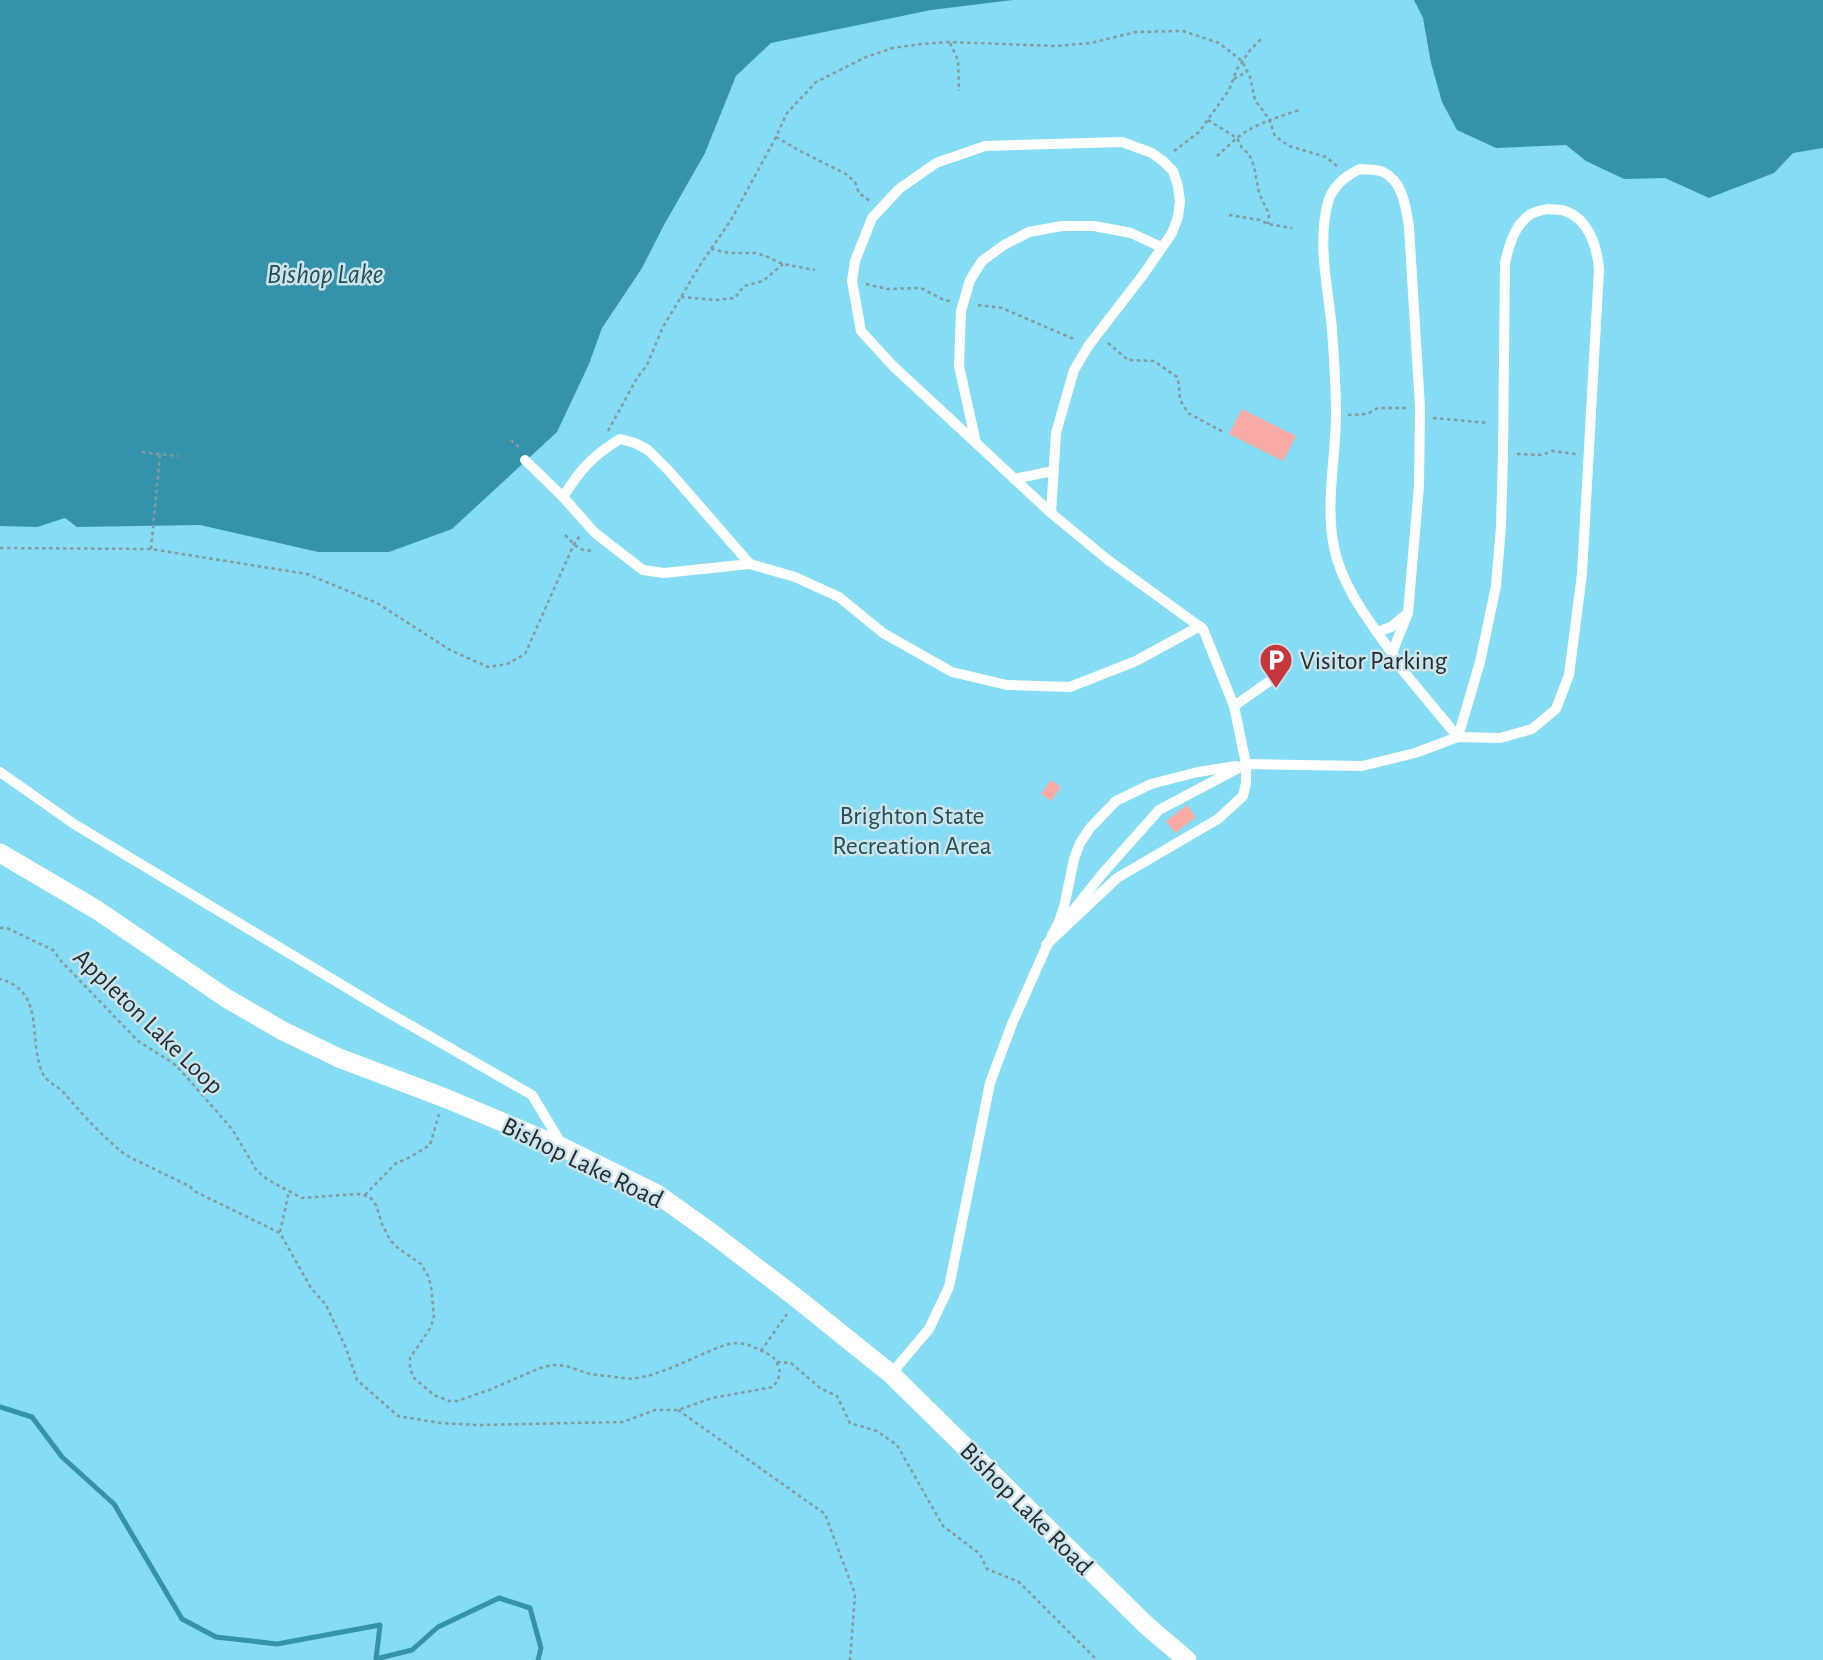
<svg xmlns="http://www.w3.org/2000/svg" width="1823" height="1660" viewBox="0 0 1823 1660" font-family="'Alegreya Sans',sans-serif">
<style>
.green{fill:#86dcf4}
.water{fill:#3493ab}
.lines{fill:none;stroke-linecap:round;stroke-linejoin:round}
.stream{stroke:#3493ab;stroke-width:5}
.building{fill:#f9aaa5}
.path{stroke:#86999e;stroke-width:2.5;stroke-dasharray:3.5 3.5;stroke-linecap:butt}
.service{stroke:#fff;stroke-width:10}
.minor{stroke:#fff;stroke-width:19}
.labels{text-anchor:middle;stroke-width:5;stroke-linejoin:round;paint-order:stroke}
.poi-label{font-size:26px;fill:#232d2f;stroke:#cce4ec;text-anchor:start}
.park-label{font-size:26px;fill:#264f5a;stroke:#cce4ec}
.street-label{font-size:26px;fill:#232d2f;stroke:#cce4ec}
.water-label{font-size:28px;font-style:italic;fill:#254e59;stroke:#cce4ec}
</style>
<rect width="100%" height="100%" fill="#cce4ec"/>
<!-- green -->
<rect class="green" x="0" y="0" width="1823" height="1660"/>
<!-- water -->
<g class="water">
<polygon points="0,0 1013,0 931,10 771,43 736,76 705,153 664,225 642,268 602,328 589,364 557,432 452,529 389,552 318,552 200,525 77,527 65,518 37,527 0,526"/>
<polygon points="1414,0 1823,0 1823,148 1793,153 1774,173 1709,198 1665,178 1624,179 1586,161 1566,145 1496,148 1457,130 1442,102 1431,63 1423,18"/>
</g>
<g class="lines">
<!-- stream -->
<polyline class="stream" points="0,1407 32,1417 62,1457 114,1504 182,1619 216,1637 277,1644 380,1625 376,1659 412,1650 438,1627 499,1598 530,1608 541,1648 538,1660"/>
</g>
<!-- building -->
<g class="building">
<polygon points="1242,409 1296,436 1283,461 1229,434"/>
<polygon points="1051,780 1061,787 1051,801 1041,794"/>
<polygon points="1187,805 1196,817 1175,833 1166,821"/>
</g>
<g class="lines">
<!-- path -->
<g class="path">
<polyline points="950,43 958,60 959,91"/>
<polyline points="1234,79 1246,72"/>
<polyline points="1208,120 1237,138 1242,148 1249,154 1254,166 1259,193 1269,214 1268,224"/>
<polyline points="776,137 802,152 846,174 855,182 859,193 870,201"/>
<polyline points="1174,151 1199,132 1229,90 1237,69 1251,49 1263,37"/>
<path d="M1217,156C1224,150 1231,143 1238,137C1257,123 1278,117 1300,110"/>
<polyline points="1229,215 1260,220 1268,224 1292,228"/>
<polyline points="711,249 729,253 755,253 766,256 783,264 815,270"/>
<polyline points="866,284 887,289 921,288 944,300 950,301"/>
<polyline points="681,297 716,300 735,298 744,286 763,281 783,264"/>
<polyline points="978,305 1002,308 1076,340"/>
<polyline points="1108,343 1128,360 1154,361 1177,377 1179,385 1180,400 1188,413 1225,433"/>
<polyline points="1348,415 1367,414 1378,408 1406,408"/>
<polyline points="1433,418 1489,423"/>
<polyline points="608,431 637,378 647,365 663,327 702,262 731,220 776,137 787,113 816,82 866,57 893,48 921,44 949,42 1056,46 1091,43 1136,32 1183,31 1219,43 1242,61 1250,77 1255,100 1269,119 1275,136 1289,146 1326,157 1337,166"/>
<polyline points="511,440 521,449"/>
<polyline points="142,452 178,456"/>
<polyline points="1517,454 1542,455 1552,451 1576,454"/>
<path d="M565,535C574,544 580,553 593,550"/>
<polyline points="0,548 151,549 307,574 377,603 450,650 488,667 507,664 525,654 574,544 580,536"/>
<polyline points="151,549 160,454"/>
<path d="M0,928H7L53,950L61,961L138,1041L173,1063L183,1073L232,1129L257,1171L268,1180L302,1198L358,1194L370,1197L376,1205L382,1224L390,1240L399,1249L421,1264L428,1276L431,1286L434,1316L431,1327L410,1358V1369L414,1378L434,1395L449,1401H457L489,1390L540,1368L553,1365L566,1366L590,1374L632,1379L651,1375L671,1368L719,1347L732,1343L747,1344L770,1355L776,1360L780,1372L778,1380L773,1387L712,1398L678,1410H655L623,1422L478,1425L440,1423L398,1416L357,1380L346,1348L326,1305L311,1288L280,1233L196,1192L189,1186C175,1179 160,1172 146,1165C138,1161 128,1157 122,1152C101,1135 82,1114 65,1094C59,1087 49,1083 44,1076C26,1043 48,992 0,979"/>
<polyline points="365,1195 395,1164 412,1156 430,1145 439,1114"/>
<polyline points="280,1232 289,1191"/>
<polyline points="761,1351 787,1314"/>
<polyline points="777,1362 791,1363 820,1388 837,1396 850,1423 877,1431 897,1445 943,1526 980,1554 987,1569 1019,1582 1097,1660"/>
<polyline points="678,1410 825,1514 855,1594 850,1660"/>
</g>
<!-- service -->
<g class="service">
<path d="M1360,169C1367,170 1377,169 1383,172C1403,181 1406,208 1409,227L1420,408L1419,486L1408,613L1392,653C1369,621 1342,587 1334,547C1325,503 1336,458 1336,414C1336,386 1334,357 1332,329C1328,287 1317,244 1328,202C1333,186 1345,176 1360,169Z"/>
<path d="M1548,209C1553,210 1560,209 1565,211C1589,219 1597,247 1599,269L1582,574L1569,675L1556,709L1532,729L1500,738L1458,737L1480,662L1496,586L1501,527L1503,453L1505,263C1509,245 1515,224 1531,214C1536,211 1543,210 1548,209Z"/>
<path d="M620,439L635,443L648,450L669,471L750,564L664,573L643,570L595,533L563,497C580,470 592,456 620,439Z"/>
<polyline points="976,443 893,366 861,331 852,281 855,261 872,218 899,189 936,163 985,146 1122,142 1152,153 1163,161 1173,171 1178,186 1180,202 1178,217 1172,233 1143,275 1089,345 1074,370 1056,433 1051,513"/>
<polyline points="525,460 563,497"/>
<polyline points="1014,479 1053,471"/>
<polyline points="750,564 795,577 839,597 883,633 952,672 1007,685 1070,687 1136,661 1200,626"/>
<polyline points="1377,632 1391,627 1407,614"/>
<polyline points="1234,706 1274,678"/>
<polyline points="0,772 74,824 382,1009 532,1095 561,1143"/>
<polyline points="1067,918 1103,873 1159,810 1246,764 1362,766 1415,753 1458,737 1404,672 1392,653"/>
<polyline points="1052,935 1058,924 1064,907 1074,859 1080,843 1090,828 1116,801 1151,784 1198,772 1236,766"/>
<polyline points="1046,945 1117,878 1218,819 1243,796 1246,783 1246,764 1234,706 1203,629 1108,560 1051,513 976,443 959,366 961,311 970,280 982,261 1004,245 1029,232 1062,226 1094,226 1131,233 1161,247"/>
<polyline points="891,1374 929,1329 949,1287 990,1083 1012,1024 1049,941"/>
</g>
<!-- minor -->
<polyline class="minor" points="0,853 97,910 226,998 283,1031 339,1058 445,1098 564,1148 657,1194 713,1234 799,1300 891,1374 1146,1625 1187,1660"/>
</g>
<!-- icons -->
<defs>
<symbol id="parking-pin" viewBox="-11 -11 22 30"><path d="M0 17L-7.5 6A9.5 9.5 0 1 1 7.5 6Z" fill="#c6373d" stroke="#cce4ec"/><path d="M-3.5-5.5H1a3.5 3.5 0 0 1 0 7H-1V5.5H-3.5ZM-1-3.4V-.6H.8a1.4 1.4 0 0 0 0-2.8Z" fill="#fff"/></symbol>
</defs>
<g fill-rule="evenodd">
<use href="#parking-pin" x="1257" y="641" width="38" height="52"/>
</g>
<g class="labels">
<!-- poi labels -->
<g class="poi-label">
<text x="1300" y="669">Visitor Parking</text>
</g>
<!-- park labels -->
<g class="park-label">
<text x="912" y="824">Brighton State<tspan x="912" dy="30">Recreation Area</tspan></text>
</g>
<!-- street labels -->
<g class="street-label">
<text transform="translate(149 1021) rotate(44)" y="9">Appleton Lake Loop</text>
<text transform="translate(583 1162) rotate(26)" y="9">Bishop Lake Road</text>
<text transform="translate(1027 1508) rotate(45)" y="9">Bishop Lake Road</text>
</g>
<!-- water labels -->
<g class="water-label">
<text x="325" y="283">Bishop Lake</text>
</g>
</g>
</svg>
